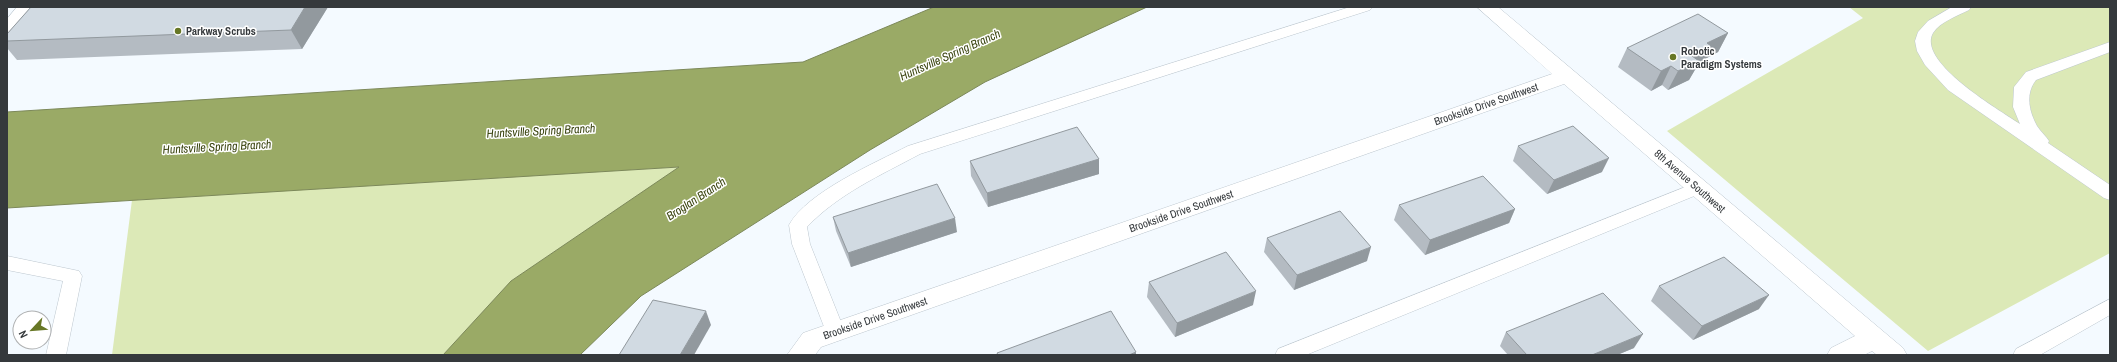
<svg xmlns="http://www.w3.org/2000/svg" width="2117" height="362" viewBox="0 0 2117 362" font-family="'Archivo Narrow',sans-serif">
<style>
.green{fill:#dce9b7}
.water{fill:#9aaa66;stroke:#7c8859}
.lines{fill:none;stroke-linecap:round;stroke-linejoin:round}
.lane-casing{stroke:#bdc7cf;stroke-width:1}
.street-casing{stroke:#bdc7cf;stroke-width:1}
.lane{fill:#fff;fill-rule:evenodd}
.street{fill:#fff;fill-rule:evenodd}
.wall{fill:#b4bbc2}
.shaded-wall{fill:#92999e}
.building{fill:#d1dae2;stroke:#92999e}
.poi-dot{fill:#677725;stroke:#fff;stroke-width:1.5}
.labels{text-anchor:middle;stroke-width:3;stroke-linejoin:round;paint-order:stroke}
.poi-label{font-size:11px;font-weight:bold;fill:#35393c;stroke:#fff;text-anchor:start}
.street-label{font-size:11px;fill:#35393c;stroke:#fff}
.water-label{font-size:12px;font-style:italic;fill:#39430e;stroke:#fff}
</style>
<rect width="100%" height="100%" fill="#f4faff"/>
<!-- green -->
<g class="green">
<polygon points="1849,7 2110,7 2110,253 1928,351 1667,131 1863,18"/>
<polygon points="680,167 511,281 443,355 112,355 132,200"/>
</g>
<!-- water -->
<polygon class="water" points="934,7 1147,7 985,82 870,150 641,296 580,355 443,355 511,281 679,167 7,208 7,112 803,62"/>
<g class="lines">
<defs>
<g id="lane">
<polygon points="17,7 32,7 12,31 7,33 7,19"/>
<path d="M1350,7H1372L1370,10L920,154C881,175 838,194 807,227L810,244L845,332L842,337L835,340L828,337L792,244L789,225C807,192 875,163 908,146Z"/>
<path d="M1952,7H1971L1969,10C1957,16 1940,22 1933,33C1916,62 2001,111 2020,124L2013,107L2014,87L2026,72L2110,42V52L2036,80C2025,94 2029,111 2037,126C2041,132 2046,136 2049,141L2048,143L2110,185V200L2104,198L1948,90L1925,65L1917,51L1915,41L1918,32L1928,21Z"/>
<polygon points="1698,182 1704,184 1707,188 1704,192 1306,355 1275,355 1278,349"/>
<polygon points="7,256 79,271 82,276 66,355 46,355 63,281 7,270"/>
<polygon points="2110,299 2110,315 2040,355 2013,355 2016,349"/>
</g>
<polygon id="street" points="1477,7 1498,7 1903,348 1907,355 1877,355 1872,351 1864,355 1827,355 1831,348 1855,336 1564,84 821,347 815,355 787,355 803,333 1552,74"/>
</defs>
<!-- lane casing -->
<use href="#lane" class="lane-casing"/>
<!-- street casing -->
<use href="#street" class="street-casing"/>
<!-- lane -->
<use href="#lane" class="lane"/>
<!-- street -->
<use href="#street" class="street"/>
</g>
<!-- wall -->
<g class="wall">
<polygon points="31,7 328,7 302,49 17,60 7,48 7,34"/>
<polygon points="1728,33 1718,52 1705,59 1702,65 1696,68 1689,80 1668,90 1662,85 1651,91 1618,67 1627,48"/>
<polygon points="1518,146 1602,172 1547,194 1513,161"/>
<polygon points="1099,159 1099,174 988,207 971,176 970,161"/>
<polygon points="1399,205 1515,209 1509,223 1425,255 1394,220"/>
<polygon points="833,217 957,232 851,267 836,231"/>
<polygon points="1267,238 1367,261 1294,290 1264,252"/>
<polygon points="1149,282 1253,305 1175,337 1147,297"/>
<polygon points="1659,286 1759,309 1693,340 1651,301"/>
<polygon points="1506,332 1634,348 1617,355 1508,355 1500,346"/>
</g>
<!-- shaded-wall -->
<g class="shaded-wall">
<polygon points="305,7 328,7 302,49 291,30"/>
<polygon points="1728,33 1718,52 1705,59 1702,65 1696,68 1689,80 1668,90 1678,71 1692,56 1707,43"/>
<polygon points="1671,66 1662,85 1651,91 1661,71"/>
<polygon points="1609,158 1602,172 1547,194 1554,180"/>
<polygon points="1099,159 1099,174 988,207 987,193"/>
<polygon points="1515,209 1509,223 1425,255 1430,240"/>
<polygon points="955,218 957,232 851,267 848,253"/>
<polygon points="1371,247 1367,261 1294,290 1297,275"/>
<polygon points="1256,291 1253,305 1175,337 1177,323"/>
<polygon points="1769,295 1759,309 1693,340 1702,326"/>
<polygon points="706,311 711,325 694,355 680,355"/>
<polygon points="1643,334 1634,348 1617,355 1592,355"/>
<polygon points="1136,352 1136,355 1129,355"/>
</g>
<!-- building -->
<g class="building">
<polygon points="31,7 305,7 291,30 7,41 7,34"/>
<polygon points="1698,14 1728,33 1707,43 1711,46 1692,56 1699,61 1678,71 1671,66 1661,71 1627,48"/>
<polygon points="1573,126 1609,158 1554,180 1518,146"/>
<polygon points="1077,127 1099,159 987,193 970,161"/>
<polygon points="1483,176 1515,209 1430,240 1399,205"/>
<polygon points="937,184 955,218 848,253 833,217"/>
<polygon points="1340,211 1371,247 1297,275 1267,238"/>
<polygon points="1226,252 1256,291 1177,323 1149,282"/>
<polygon points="1724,257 1769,295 1702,326 1659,286"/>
<polygon points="1603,293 1643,334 1592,355 1527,355 1506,332"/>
<polygon points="653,300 706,311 680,355 619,355"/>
<polygon points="1111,311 1136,352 1129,355 998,355 997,353"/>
</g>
<!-- markers -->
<g class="poi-dot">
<circle cx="178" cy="31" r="4"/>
<circle cx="1673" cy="57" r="4"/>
</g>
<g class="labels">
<!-- poi labels -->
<g class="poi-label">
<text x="186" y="35">Parkway Scrubs</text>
<text x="1681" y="55">Robotic<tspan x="1681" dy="13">Paradigm Systems</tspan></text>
</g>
<!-- street labels -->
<g class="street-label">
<text transform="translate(1486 104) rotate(-19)" y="4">Brookside Drive Southwest</text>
<text transform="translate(1690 181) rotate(41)" y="4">8th Avenue Southwest</text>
<text transform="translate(1181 211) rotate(-19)" y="4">Brookside Drive Southwest</text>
<text transform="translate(875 318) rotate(-19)" y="4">Brookside Drive Southwest</text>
</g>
<!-- water labels -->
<g class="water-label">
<text transform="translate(950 55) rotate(-24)" y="4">Huntsville Spring Branch</text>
<text transform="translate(541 131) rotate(-3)" y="4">Huntsville Spring Branch</text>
<text transform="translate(217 147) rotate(-3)" y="4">Huntsville Spring Branch</text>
<text transform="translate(696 199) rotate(-33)" y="4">Broglan Branch</text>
</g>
</g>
<!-- border -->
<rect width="2117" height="362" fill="none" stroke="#35393c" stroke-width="16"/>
<!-- north arrow -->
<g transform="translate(32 330) rotate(244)"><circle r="19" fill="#ffffff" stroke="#aeb0b1"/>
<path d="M0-3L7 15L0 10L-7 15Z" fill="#677725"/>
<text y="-6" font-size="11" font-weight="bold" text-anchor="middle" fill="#35393c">N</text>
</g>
</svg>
